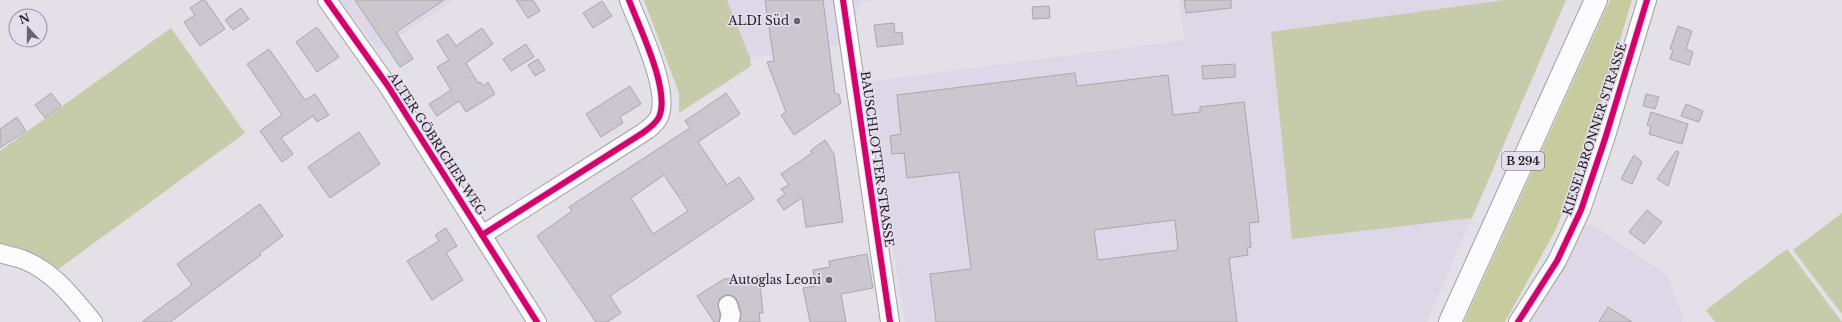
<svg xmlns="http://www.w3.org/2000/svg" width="1842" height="322" viewBox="0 0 1842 322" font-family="'Libre Baskerville',serif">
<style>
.built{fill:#ded7e7}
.green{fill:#c6cba9}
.forest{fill:#c6cc9d}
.building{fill:#cac7ce;stroke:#a9a6ac;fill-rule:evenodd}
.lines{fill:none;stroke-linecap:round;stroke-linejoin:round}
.street-casing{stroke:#a3a0a6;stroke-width:20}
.primary-casing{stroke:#a3a0a6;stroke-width:24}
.street{stroke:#fbfafc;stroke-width:18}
.primary{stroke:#fbfafc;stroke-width:22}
.cycleway-casing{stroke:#e4ddec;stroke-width:8}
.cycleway{stroke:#d6006c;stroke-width:6}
.poi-dot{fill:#67646b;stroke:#e4ddec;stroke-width:1.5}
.labels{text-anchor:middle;stroke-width:3.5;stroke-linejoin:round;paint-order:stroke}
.shield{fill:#e4ddec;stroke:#5e5962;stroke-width:1}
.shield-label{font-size:11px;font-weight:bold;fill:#242127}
.poi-label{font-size:12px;fill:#242127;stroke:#e4ddec;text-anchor:end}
.street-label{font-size:12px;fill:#242127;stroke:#e4ddec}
</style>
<rect width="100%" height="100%" fill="#e4e0e8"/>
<!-- built -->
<g class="built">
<polygon points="340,0 454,0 378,50"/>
<polygon points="727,0 880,0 863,2 839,45 750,58"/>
<polygon points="1179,0 1566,0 1427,322 905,322 866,82 1184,40"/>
<polygon points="1591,224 1667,275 1683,317 1682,322 1518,322 1573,230"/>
</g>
<!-- green -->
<g class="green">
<polygon points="644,0 727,0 750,58 751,66 679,113 679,93"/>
<polygon points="1505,0 1566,0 1472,218 1292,239 1271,32"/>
<polygon points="171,28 245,133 57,270 35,257 0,248 0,151"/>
<polygon points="1842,213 1842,314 1793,250"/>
<polygon points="1787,249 1842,322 1715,322 1706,310"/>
</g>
<!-- forest -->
<polygon class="forest" points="1610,0 1632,0 1585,156 1556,229 1505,322 1464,322"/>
<!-- building -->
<g class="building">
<polygon points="202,0 205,0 225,29 200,46 184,22 195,15 190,8"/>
<polygon points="355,0 444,0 396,32 413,59 400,67"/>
<polygon points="516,0 533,0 540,11 528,18"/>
<polygon points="765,0 823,0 835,94 839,94 841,103 794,135 781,115 786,112 767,62 774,61"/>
<polygon points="1184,0 1231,0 1231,8 1186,13"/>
<polygon points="602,1 612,16 593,28 583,13"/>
<polygon points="1049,6 1050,18 1033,19 1032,7"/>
<polygon points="241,8 249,19 233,30 225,20"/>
<polygon points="894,23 895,33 902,32 903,44 877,47 874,25"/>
<polygon points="1678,26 1692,31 1686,49 1693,52 1689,65 1670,59 1673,50 1670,49"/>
<polygon points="317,27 339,57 317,72 296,42"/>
<polygon points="482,28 493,44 466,63 478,83 480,82 483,86 488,82 495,94 466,112 459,101 437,116 429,104 451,90 437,67 449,60 437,41 448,34 456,46"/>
<polygon points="526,44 534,57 511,71 503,59"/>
<polygon points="269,49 305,100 315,94 329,115 317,122 313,116 281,138 293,154 282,162 260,131 282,115 247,64"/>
<polygon points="538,59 545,70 535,76 528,65"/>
<polygon points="1235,64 1235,77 1203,79 1202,66"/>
<path d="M1075,73L1077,86L1168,75L1173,115L1200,112V107L1244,102L1259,222L1249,223L1251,247L1247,248L1248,255L1229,258L1237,322H936L930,274L971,269L959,172L907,178L904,153L892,154L890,136L901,134L897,95ZM1175,220L1178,250L1098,260L1094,230Z"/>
<polygon points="630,86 641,104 620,117 623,123 601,137 586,114"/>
<polygon points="51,93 61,106 45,118 35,105"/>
<path d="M726,93L740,114L698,142L727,185L739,177L754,199L610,296L621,313L607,322H596L537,236L572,211L569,207L690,128L685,121ZM664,175L688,211L653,234L631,198Z"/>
<polygon points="1646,94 1659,97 1655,109 1643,106"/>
<polygon points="1686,104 1703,111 1699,122 1681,116"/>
<polygon points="1651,112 1688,124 1682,144 1649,134 1651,127 1647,125"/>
<polygon points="17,117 26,131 0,148 0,129"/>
<polygon points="359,132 380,164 330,198 308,167"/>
<polygon points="825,140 834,154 843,222 806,227 802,198 784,210 777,200 785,194 781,189 789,185 781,174 812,153 810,151"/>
<polygon points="1676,151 1679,152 1668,186 1657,179"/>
<polygon points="1634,155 1642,162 1632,184 1621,179"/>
<polygon points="260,204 283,236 260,253 261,255 170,322 142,322 192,285 177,264"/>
<polygon points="1647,210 1662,222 1644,244 1629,232"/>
<polygon points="446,228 457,246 446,253 463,280 432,300 407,261 439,241 435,235"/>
<polygon points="867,254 873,288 841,294 846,322 810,322 803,288 815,286 813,270 830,267 829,261"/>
<polygon points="759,276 763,313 759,313 760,322 740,322 741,312 738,302 735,297 730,295 725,295 720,298 718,303 720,315 719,322 714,322 697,296 724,279"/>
<polygon points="1608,307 1632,322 1599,322"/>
</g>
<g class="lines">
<defs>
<g id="street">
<polyline points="327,0 388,86 537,322"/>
<polyline points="843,0 890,322"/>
<path d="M482,235L641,134C648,129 655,125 659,117C671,91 639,27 629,0"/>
<path d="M0,253C8,256 17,257 24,260C54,272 73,298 93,322"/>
<polyline points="728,305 731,315 729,322"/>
<polyline points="1518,322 1557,261 1581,210 1605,139 1647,0"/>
</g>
<polyline id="primary" points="1450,322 1596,0"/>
</defs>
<!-- street casing -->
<use href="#street" class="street-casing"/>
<!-- primary casing -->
<use href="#primary" class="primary-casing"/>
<!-- street -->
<use href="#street" class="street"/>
<!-- primary -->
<use href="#primary" class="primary"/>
<defs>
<g id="cycleway">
<polyline points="327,0 388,86 537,322"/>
<polyline points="843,0 890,322"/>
<path d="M482,235L641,134C648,129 655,125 659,117C671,91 639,27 629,0"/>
<polyline points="1518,322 1557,261 1581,210 1605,139 1647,0"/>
</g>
</defs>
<!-- cycleway casing -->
<use href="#cycleway" class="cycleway-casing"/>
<!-- cycleway -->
<use href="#cycleway" class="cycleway"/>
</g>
<!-- markers -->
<g class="poi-dot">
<circle cx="797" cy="21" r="4"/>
<circle cx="829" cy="280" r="4"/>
</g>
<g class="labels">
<!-- shield labels -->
<rect class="shield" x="1502" y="152" width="42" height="18" rx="3"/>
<g class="shield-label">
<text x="1523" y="165">B 294</text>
</g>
<!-- poi labels -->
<g class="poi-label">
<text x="789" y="25">ALDI Süd</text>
<text x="821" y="284">Autoglas Leoni</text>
</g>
<!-- street labels -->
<g class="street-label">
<text transform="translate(1595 129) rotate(-72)" y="4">KIESELBRONNER STRASSE</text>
<text transform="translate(437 144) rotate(57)" y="4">ALTER GÖBRICHER WEG</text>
<text transform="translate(877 159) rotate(82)" y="4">BAUSCHLOTTER STRASSE</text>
</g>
</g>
<!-- north arrow -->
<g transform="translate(28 28) rotate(339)"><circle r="19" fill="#e4ddec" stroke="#97929d"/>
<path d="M0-3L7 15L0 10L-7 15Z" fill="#67646b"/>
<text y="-6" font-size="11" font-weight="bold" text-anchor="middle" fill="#242127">N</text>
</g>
</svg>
